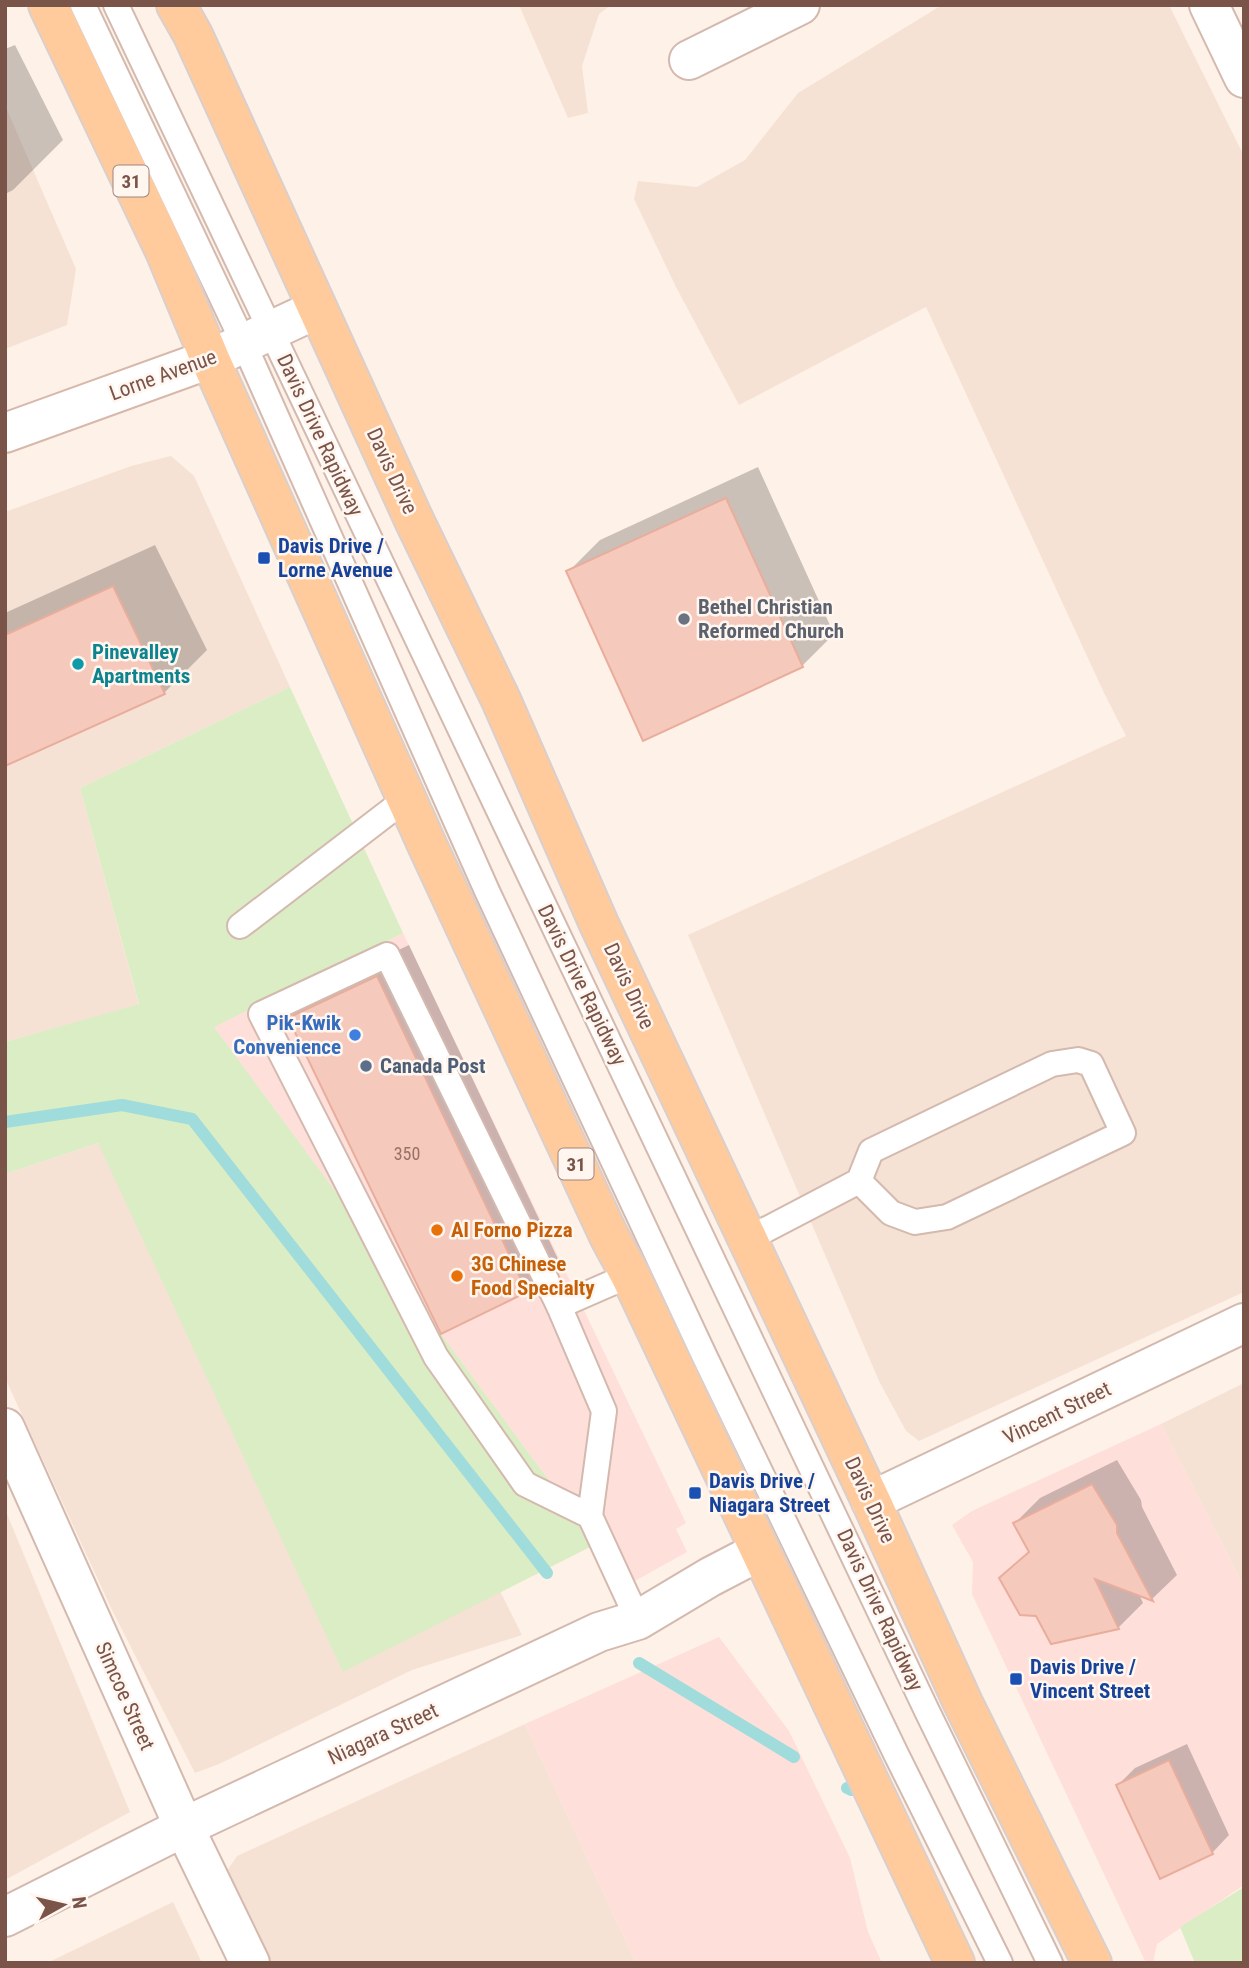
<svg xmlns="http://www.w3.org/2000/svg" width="1249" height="1968" viewBox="0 0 1249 1968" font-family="'Roboto Condensed',sans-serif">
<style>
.residential{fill:#f6e2d5}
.commercial{fill:#fedfda}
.green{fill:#dbedc4}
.shadow{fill:#0003}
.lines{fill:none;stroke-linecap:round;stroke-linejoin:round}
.stream{stroke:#9fdcdb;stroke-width:12}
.building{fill:#f5cabd;stroke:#e9ad9c;stroke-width:2}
.service-casing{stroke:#d3b9ae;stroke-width:28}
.minor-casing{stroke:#d3b9ae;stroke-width:42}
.tertiary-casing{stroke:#d3b9ae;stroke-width:42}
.secondary-casing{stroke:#d7b8ab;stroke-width:42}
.primary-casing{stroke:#dacfcc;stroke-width:42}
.service{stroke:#fff;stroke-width:24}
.minor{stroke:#fff;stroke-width:38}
.tertiary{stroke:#fff;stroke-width:38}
.secondary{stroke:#fff;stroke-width:38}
.primary{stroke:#ffcb9d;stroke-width:38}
.transit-dot{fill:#1a4fb4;stroke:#fff6ef;stroke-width:2.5}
.worship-dot{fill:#6b7280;stroke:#fff6ef;stroke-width:2.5}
.culture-dot{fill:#0f9aa8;stroke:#fff6ef;stroke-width:2.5}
.shop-dot{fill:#3f7fe0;stroke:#fff6ef;stroke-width:2.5}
.service-dot{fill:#5c6f8a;stroke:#fff6ef;stroke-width:2.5}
.food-dot{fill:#e8710a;stroke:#fff6ef;stroke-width:2.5}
.labels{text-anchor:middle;stroke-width:5;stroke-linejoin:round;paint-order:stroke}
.number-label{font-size:18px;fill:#997166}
.shield{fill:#fff6ef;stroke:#a2847b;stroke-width:2}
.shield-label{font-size:19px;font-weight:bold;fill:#7a5349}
.street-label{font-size:21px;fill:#7a5349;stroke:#fff6ef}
.transit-label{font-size:21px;font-weight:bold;fill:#164399;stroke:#fff6ef;text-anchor:start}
.worship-label{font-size:21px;font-weight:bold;fill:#5b616d;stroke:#fff6ef;text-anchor:start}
.culture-label{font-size:21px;font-weight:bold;fill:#0d838f;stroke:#fff6ef;text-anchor:start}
.shop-label{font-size:21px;font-weight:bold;fill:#366cbe;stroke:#fff6ef;text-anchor:end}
.service-label{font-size:21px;font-weight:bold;fill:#4e5e75;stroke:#fff6ef;text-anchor:start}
.food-label{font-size:21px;font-weight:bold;fill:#c56008;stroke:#fff6ef;text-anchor:start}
</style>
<rect width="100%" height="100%" fill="#fef1e7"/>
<!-- residential -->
<g class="residential">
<polygon points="519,5 611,5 599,14 582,66 588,113 568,118"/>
<polygon points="942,5 1169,5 1244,156 1244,1292 919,1441 906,1431 879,1381 688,935 1126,736 1104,693 926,307 739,405 676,287 634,199 638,181 697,187 745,160 798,93"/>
<polygon points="5,105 76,269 67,325 5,349"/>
<polygon points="171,456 194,476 290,687 80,788 139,1005 5,1042 5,512 131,466"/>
<polygon points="98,1143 450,1491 522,1635 412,1670 219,1764 195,1773 112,1610 5,1378 5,1174"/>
<polygon points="1244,1383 1244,1587 1161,1424"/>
<polygon points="5,1509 130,1812 5,1880"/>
<polygon points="525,1724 636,1963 268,1963 225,1874 237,1856"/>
<polygon points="173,1902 202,1963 47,1963"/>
</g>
<!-- commercial -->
<g class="commercial">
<polygon points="403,933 686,1523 676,1529 687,1552 615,1592 596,1544 213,1026"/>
<polygon points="1161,1424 1244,1587 1244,1885 1157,1944 1153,1963 1146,1963 972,1594 973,1562 952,1525 972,1511"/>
<polygon points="719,1637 789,1731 850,1858 868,1932 882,1963 636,1963 525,1724"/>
</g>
<!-- green -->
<g class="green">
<polygon points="290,687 403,933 214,1027 596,1544 343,1672 98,1143 5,1174 5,1042 139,1004 80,788"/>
<polygon points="1244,1887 1244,1963 1195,1963 1180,1927"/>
</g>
<!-- shadow -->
<g class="shadow">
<polygon points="15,45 63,140 13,190 5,194 5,49"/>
<polygon points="758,467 834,634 802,666 568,572 600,540"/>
<polygon points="155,545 207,650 164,693 5,765 5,613"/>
<polygon points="409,945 558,1259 526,1291 290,1018 322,986"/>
<polygon points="1117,1460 1141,1500 1142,1507 1177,1575 1152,1599 1139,1594 1143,1603 1118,1628 1037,1614 1001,1578 1030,1550 1015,1523 1040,1498"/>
<polygon points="1187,1744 1229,1835 1212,1853 1118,1785 1135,1768"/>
</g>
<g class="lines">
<!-- stream -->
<g class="stream">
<polyline points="5,1122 122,1105 192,1119 547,1573"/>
<polyline points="639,1663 794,1757"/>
<polyline points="847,1788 851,1790"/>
</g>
</g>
<!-- building -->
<g class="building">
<polygon points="726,498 803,667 643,741 566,571"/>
<polygon points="113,586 165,694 5,766 5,635"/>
<polygon points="377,976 527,1292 441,1334 288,1018"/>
<polygon points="1092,1484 1117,1525 1117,1533 1153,1601 1095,1579 1119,1629 1051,1644 1036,1616 1020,1615 999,1578 1029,1552 1013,1523"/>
<polygon points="1169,1760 1213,1854 1160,1879 1116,1785"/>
</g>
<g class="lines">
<defs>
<g id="service">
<polyline points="83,5 244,344 487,891 704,1355 896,1754 1000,1963"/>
<polyline points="116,5 926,1709 1050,1963"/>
<polyline points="240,926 407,798"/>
<polyline points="748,1239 859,1181 871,1151 1052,1064 1078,1060 1091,1064 1123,1133 947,1217 915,1222 891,1213 859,1181"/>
<polyline points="559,1306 630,1275"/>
<polyline points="590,1516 525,1484 436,1357 261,1014 387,955 559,1306 604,1411 590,1516 638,1620"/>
</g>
<g id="minor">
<polyline points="1209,5 1244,78"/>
<polyline points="689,60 800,5"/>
<polyline points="5,1428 184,1827 250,1963"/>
<polyline points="871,1501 1244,1323"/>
<polyline points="5,1917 184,1827 599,1632 638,1620 710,1577 760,1551"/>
</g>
<polyline id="tertiary" points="210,359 317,309"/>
<polyline id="secondary" points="5,433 210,359"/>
<g id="primary">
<polyline points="48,5 165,251 210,359 428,847 609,1236 630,1275 955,1963"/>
<polyline points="176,5 193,35 414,520 501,700 599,924 871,1501 963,1703 1092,1963"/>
</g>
</defs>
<!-- service casing -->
<use href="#service" class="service-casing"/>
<!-- minor casing -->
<use href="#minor" class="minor-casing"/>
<!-- tertiary casing -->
<use href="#tertiary" class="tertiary-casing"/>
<!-- secondary casing -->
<use href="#secondary" class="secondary-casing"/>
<!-- primary casing -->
<use href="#primary" class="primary-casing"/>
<!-- service -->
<use href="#service" class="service"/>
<!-- minor -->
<use href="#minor" class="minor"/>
<!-- tertiary -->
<use href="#tertiary" class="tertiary"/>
<!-- secondary -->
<use href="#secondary" class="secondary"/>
<!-- primary -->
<use href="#primary" class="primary"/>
</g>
<!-- markers -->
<g class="transit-dot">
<rect x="257" y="551" width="14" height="14" rx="3.5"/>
<rect x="688" y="1486" width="14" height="14" rx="3.5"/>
<rect x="1009" y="1672" width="14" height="14" rx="3.5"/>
</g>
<circle class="worship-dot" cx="684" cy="619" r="7"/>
<circle class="culture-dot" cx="78" cy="664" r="7"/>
<circle class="shop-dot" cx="355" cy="1035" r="7"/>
<circle class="service-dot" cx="366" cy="1066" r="7"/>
<g class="food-dot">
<circle cx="437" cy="1230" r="7"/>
<circle cx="457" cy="1276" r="7"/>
</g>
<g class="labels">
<!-- number labels -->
<g class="number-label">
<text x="407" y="1160">350</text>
</g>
<!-- shield labels -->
<g class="shield">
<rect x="113.5" y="165.5" width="35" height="31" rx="5"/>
<rect x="558.5" y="1148.5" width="35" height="31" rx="5"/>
</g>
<g class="shield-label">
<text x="131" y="188">31</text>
<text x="576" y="1171">31</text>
</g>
<!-- street labels -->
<g class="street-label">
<text transform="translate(163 375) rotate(-20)" y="7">Lorne Avenue</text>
<text transform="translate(320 435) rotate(65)" y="7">Davis Drive Rapidway</text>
<text transform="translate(392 471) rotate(65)" y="7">Davis Drive</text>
<text transform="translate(582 985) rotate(64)" y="7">Davis Drive Rapidway</text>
<text transform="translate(629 986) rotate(65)" y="7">Davis Drive</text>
<text transform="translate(1057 1413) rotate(-26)" y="7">Vincent Street</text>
<text transform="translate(870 1500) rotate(65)" y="7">Davis Drive</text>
<text transform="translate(880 1610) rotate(65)" y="7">Davis Drive Rapidway</text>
<text transform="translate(125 1696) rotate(66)" y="7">Simcoe Street</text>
<text transform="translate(383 1734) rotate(-25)" y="7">Niagara Street</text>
</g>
<!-- transit labels -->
<g class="transit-label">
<text x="278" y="553">Davis Drive /<tspan x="278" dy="24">Lorne Avenue</tspan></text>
<text x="709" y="1488">Davis Drive /<tspan x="709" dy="24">Niagara Street</tspan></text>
<text x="1030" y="1674">Davis Drive /<tspan x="1030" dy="24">Vincent Street</tspan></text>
</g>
<!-- worship labels -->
<g class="worship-label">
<text x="698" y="614">Bethel Christian<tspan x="698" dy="24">Reformed Church</tspan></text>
</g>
<!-- culture labels -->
<g class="culture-label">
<text x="92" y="659">Pinevalley<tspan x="92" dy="24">Apartments</tspan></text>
</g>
<!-- shop labels -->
<g class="shop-label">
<text x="341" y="1030">Pik-Kwik<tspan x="341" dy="24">Convenience</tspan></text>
</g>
<!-- service labels -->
<g class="service-label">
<text x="380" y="1073">Canada Post</text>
</g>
<!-- food labels -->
<g class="food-label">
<text x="451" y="1237">Al Forno Pizza</text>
<text x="471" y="1271">3G Chinese<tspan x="471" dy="24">Food Specialty</tspan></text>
</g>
</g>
<!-- border -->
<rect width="1249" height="1968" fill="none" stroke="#7a5349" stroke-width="14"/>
<!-- north arrow -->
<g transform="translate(63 1905) rotate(82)" stroke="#fff6ef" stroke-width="5" paint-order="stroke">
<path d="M0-5L12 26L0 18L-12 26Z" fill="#7a5349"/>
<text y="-10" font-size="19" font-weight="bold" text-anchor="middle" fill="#7a5349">N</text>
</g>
</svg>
